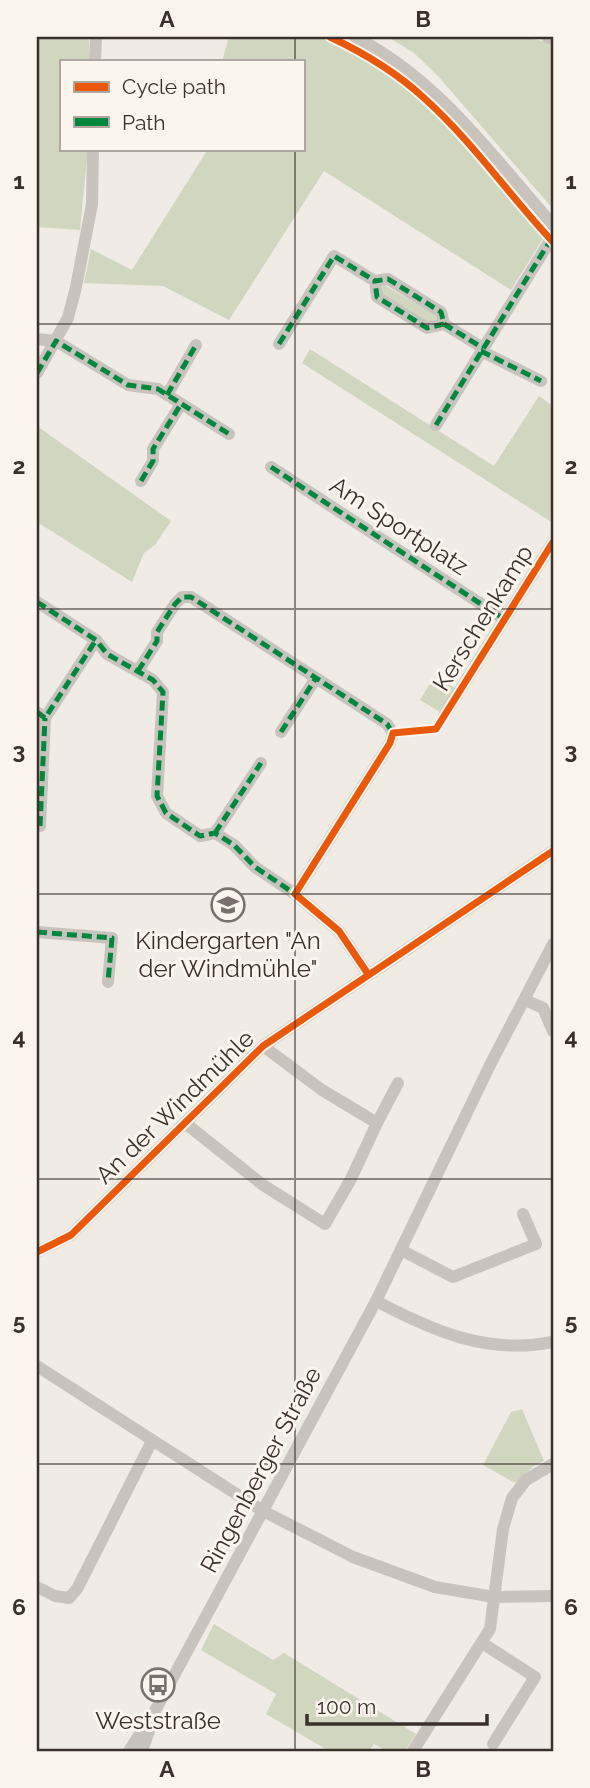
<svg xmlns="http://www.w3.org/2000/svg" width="590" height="1788" viewBox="0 0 590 1788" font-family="Raleway,sans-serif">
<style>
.green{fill:#d1d6bf}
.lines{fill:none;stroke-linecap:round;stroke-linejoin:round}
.minor{stroke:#c9c3be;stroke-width:12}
.quiet{stroke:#00873e;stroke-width:5;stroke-dasharray:10 5;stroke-linecap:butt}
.cycleway-casing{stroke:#fbf5ee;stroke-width:11}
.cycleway{stroke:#e8590c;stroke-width:7}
.grid{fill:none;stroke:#3b302b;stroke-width:2;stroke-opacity:0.55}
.labels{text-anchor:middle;stroke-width:6;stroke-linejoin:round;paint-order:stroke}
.street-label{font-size:24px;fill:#3b302b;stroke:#fbf5ee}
.poi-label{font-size:24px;fill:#3b302b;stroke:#fbf5ee}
.neatline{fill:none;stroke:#3b302b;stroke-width:2.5}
.grid-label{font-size:23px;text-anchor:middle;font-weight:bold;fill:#3b302b}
</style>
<rect width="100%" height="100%" fill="#f0ebe5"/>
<!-- green -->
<g class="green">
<polygon points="37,37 89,37 89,61 61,61 61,149 88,149 80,230 37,227"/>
<polygon points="229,37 322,37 387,72 429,106 544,237 511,290 324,171 229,320 163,286 84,283 91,249 132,270 208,149 303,149 303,61 222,61"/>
<polygon points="388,37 526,37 553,44 553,209 438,76 414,53"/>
<polygon points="384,285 436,315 436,322 430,324 382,294 381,289"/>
<polygon points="310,349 494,466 539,396 553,406 553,523 302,363"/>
<polygon points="37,426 171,521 155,545 144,553 132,582 37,522"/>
<polygon points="434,677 455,688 440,712 420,700"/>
<polygon points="522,1409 544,1461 534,1466 515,1483 483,1465 511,1412"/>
<polygon points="214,1624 273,1660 284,1653 416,1734 405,1751 387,1751 374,1744 369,1751 329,1751 266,1714 276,1694 201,1650"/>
</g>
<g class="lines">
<!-- minor -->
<g class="minor">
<path d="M355,37C437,78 493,157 553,225"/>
<polyline points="547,37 553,39"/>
<polyline points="95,61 96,37"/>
<polyline points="444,324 427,328 377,297 375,281 388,279 441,312 444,324 483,348"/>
<polyline points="37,339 56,341 128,385 158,389 229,434"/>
<polyline points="279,344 334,256 375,281"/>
<polyline points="481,351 541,381"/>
<polyline points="37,373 68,318 76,287 92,204 93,149"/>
<polyline points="167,395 196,345"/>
<polyline points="436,425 553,236"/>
<polyline points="271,467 504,619"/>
<polyline points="141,481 153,461 153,449 181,404"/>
<polyline points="37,602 96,640 107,654 153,680 163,692 157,796 166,813 200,836 215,833 234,845 255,867 295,894 339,931 368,974"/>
<polyline points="138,671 157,641 157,632 175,604 182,597 191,597 387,724 393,733 390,743 295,894"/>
<polyline points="37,712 45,718 96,640"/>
<polyline points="445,714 553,542"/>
<polyline points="281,732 316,678"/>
<polyline points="40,826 45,718"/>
<polyline points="215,833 261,763"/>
<polyline points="37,932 112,938 108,982"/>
<polyline points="525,1000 543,1008 553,1031"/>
<polyline points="185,1123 263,1185 325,1224 351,1179 377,1123 322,1090 263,1046"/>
<polyline points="377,1123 398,1083"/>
<polyline points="401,1250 453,1277 536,1244 523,1214"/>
<polyline points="37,1252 71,1235 263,1046 553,851"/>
<path d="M376,1301C433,1331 487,1355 553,1342"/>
<polyline points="37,1366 263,1511 353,1557 435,1587 494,1597 553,1596"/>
<polyline points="37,1587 55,1596 69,1598 77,1589 152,1441"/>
<polyline points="482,1643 535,1677 493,1744"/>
<polyline points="129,1751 156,1709 376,1301 491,1063 553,944"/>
<polyline points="142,1751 150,1728"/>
<polyline points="413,1751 490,1629 503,1529 512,1498 526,1480 553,1464"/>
</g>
<!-- quiet -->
<g class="quiet">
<polyline points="444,324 427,328 377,297 375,281 388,279 441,312 444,324 483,348"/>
<polyline points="279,344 334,256 375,281"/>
<polyline points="481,351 541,381"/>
<polyline points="37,373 56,341 128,385 158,389 229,434"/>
<polyline points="167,395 196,345"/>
<polyline points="436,425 553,236"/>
<polyline points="271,467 504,619"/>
<polyline points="141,481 153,461 153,449 181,404"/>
<polyline points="37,602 96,640 107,654 153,680 163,692 157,796 166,813 200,836 215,833 234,845 255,867 295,894"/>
<polyline points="138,671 157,641 157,632 175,604 182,597 191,597 387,724 393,733"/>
<polyline points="37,712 45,718 96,640"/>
<polyline points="281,732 316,678"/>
<polyline points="40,826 45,718"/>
<polyline points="215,833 261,763"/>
<polyline points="37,932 112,938 108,982"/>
</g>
<defs>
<g id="cycleway">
<path d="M330,37C364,53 396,72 424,98C472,141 509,195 553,242"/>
<polyline points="368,974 339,931 295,894 390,743 393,733 436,729 553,542"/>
<polyline points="37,1252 71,1235 263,1046 553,851"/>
</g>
</defs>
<!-- cycleway casing -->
<use href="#cycleway" class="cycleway-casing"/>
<!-- cycleway -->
<use href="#cycleway" class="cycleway"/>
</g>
<!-- grid -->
<path class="grid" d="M295,37V61M295,149V1751M37,324H553M37,609H553M37,894H553M37,1179H553M37,1464H553"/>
<!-- icons -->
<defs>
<symbol id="school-ring" viewBox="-11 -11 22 22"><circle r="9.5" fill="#fbf5ee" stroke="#7a716c" stroke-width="1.5"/><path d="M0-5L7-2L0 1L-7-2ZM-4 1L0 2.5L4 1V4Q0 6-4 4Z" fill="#7a716c"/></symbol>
<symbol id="bus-ring" viewBox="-11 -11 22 22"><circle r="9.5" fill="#fbf5ee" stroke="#7a716c" stroke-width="1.5"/><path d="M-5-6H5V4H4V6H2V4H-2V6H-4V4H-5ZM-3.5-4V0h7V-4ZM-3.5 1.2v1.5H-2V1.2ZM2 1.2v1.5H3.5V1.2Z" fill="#7a716c"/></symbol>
</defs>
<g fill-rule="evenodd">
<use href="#school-ring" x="209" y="886" width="38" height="38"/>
<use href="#bus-ring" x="139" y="1666" width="38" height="38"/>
</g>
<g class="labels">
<!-- street labels -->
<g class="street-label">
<text transform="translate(399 526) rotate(33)" y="8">Am Sportplatz</text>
<text transform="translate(483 618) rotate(-58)" y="8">Kerschenkamp</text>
<text transform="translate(175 1107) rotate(-44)" y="8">An der Windmühle</text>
<text transform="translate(261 1470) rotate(-62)" y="8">Ringenberger Straße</text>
</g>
<!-- poi labels -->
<g class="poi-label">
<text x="228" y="949">Kindergarten "An<tspan x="228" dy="28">der Windmühle"</tspan></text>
<text x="158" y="1729">Weststraße</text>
</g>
</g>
<!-- border -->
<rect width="590" height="1788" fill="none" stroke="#fbf5ee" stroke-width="77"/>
<!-- legend -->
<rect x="60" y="60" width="245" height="91" fill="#fbf5ee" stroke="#aea6a0" stroke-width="2"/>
<rect x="74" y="82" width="35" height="10" fill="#e8590c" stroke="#aea6a0" stroke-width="2"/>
<text x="122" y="94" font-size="21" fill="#3b302b">Cycle path</text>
<rect x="74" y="117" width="35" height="10" fill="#00873e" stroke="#aea6a0" stroke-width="2"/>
<text x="122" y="130" font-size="21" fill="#3b302b">Path</text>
<!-- scale -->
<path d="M307 1714v10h180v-10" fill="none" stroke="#3b302b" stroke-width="3.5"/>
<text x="317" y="1714" font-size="21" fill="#3b302b" stroke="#fbf5ee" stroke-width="5" paint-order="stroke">100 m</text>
<rect x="38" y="38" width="514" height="1712" class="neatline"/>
<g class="grid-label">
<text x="167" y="27">A</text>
<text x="423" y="27">B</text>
<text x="19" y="189">1</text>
<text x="571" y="189">1</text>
<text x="19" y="474">2</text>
<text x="571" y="474">2</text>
<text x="19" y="759">3</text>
<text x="571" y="759">3</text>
<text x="19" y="1045">4</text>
<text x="571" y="1045">4</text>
<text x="19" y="1330">5</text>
<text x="571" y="1330">5</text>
<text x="19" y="1615">6</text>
<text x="571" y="1615">6</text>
<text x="167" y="1777">A</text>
<text x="423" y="1777">B</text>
</g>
</svg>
